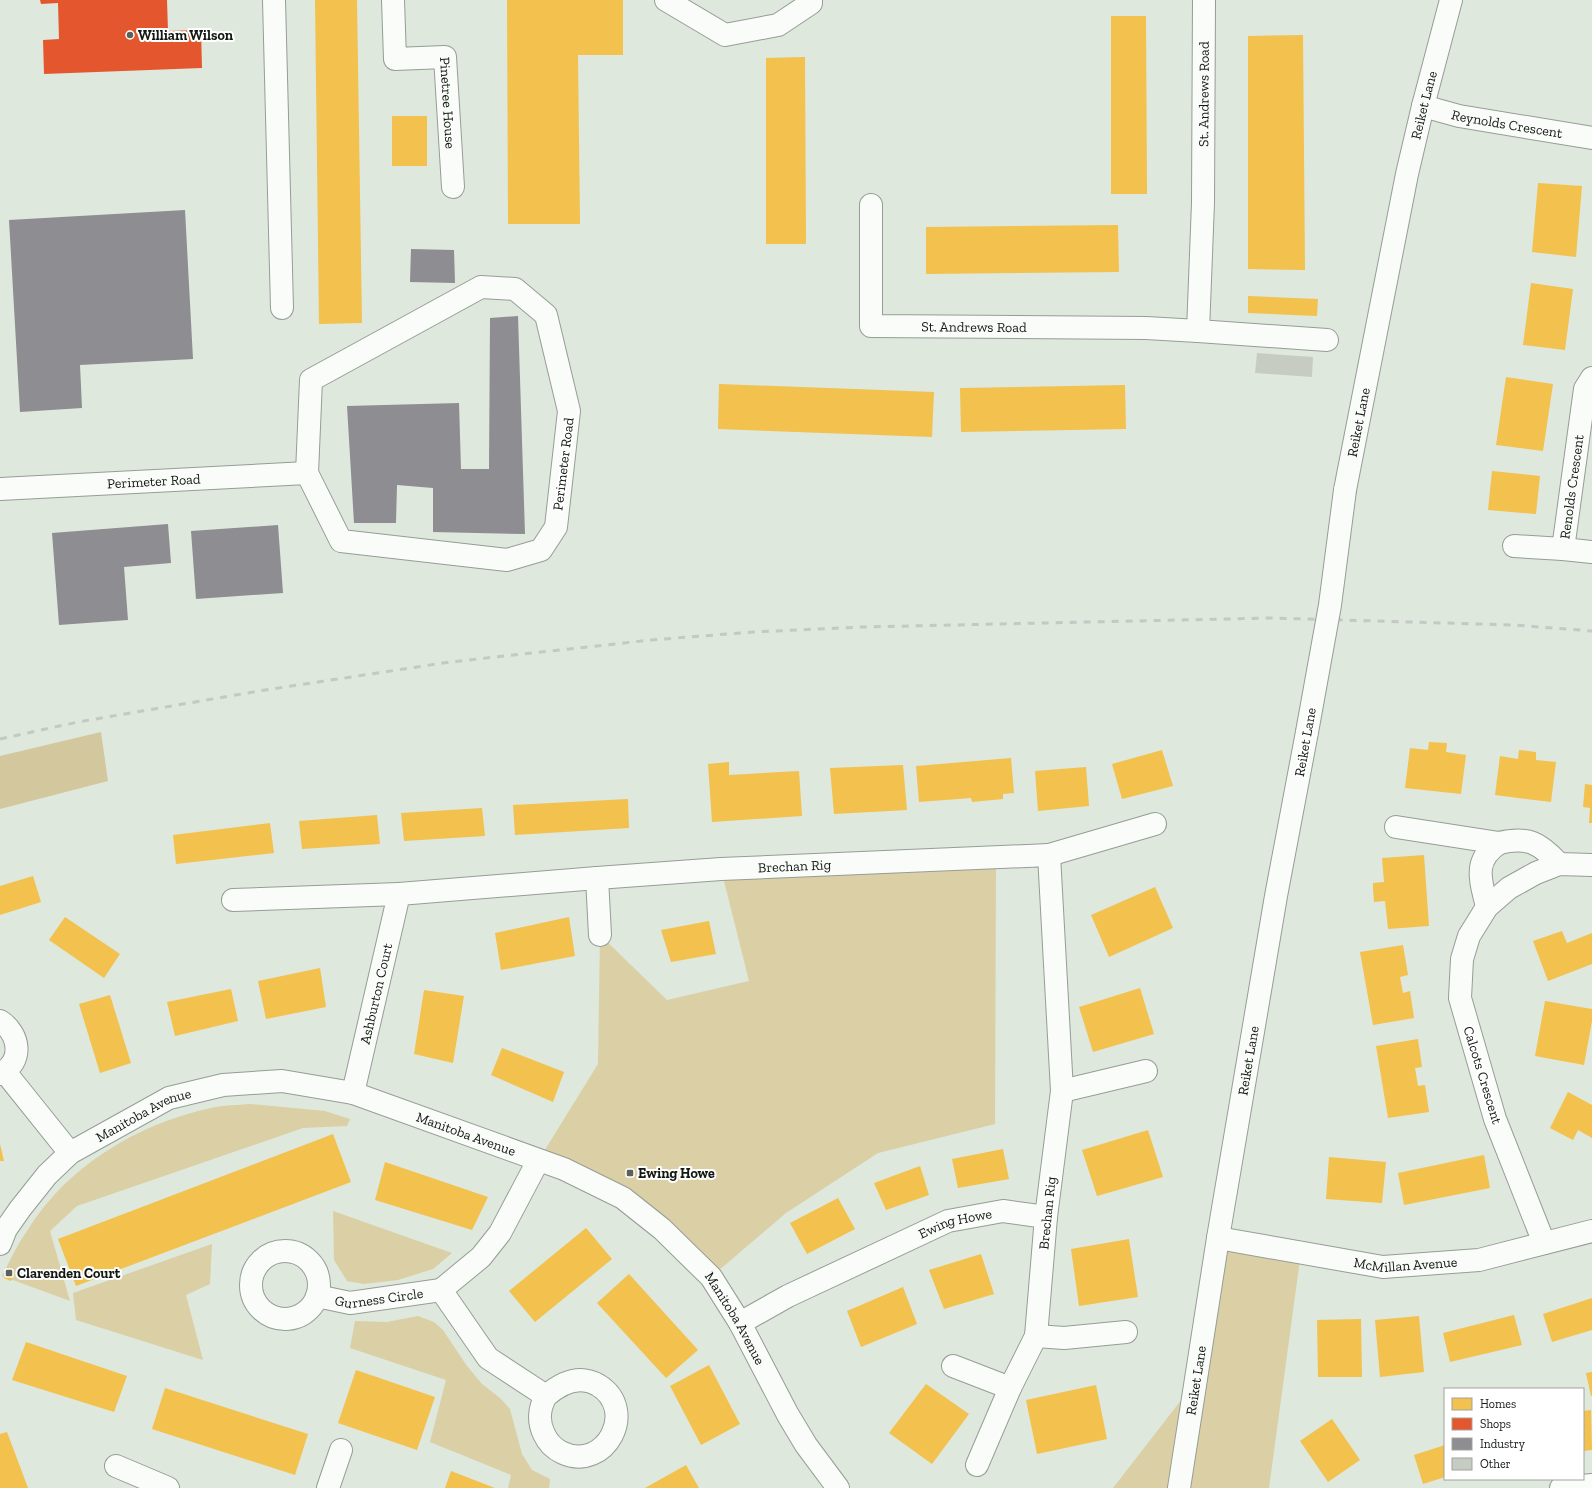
<svg xmlns="http://www.w3.org/2000/svg" width="1592" height="1488" viewBox="0 0 1592 1488" font-family="'Zilla Slab',serif">
<style>
.green{fill:#dbcfa5}
.forest{fill:#d2c79d}
.homes{fill:#f2c14e}
.shops{fill:#e4572e}
.industry{fill:#8d8d92}
.building{fill:#c7ccc3}
.lines{fill:none;stroke-linecap:round;stroke-linejoin:round}
.minor-casing{stroke:#969d95;stroke-width:24}
.minor{stroke:#fafcfa;stroke-width:22}
.rail{stroke:#c5c8c5;stroke-width:3;stroke-dasharray:7 7;stroke-linecap:butt}
.minor-bridge-casing{stroke:#969d95;stroke-width:24;stroke-linecap:butt}
.minor-bridge{stroke:#fafcfa;stroke-width:22}
.poi-dot{fill:#5a6159;stroke:#fff;stroke-width:1.5}
.labels{text-anchor:middle;stroke-width:4;stroke-linejoin:round;paint-order:stroke}
.poi-label{font-size:14px;font-weight:bold;fill:#131912;stroke:#fff;text-anchor:start}
.street-label{font-size:14px;fill:#131912;stroke:#fff}
</style>
<rect width="100%" height="100%" fill="#dee8dd"/>
<!-- green -->
<g class="green">
<polygon points="996,857 995,1124 878,1153 786,1213 711,1277 662,1229 538,1161 598,1064 600,935 667,1000 749,981 721,869"/>
<path d="M251,1104L325,1111L350,1119L347,1126L303,1128L77,1206L50,1231L70,1301L2,1276C10,1261 17,1245 27,1231C67,1166 137,1124 211,1108C224,1105 238,1105 251,1104Z"/>
<polygon points="333,1211 452,1253 433,1269 398,1280 364,1284 347,1281 334,1260"/>
<polygon points="1218,1238 1301,1252 1269,1488 1113,1488 1189,1390"/>
<polygon points="212,1244 210,1284 186,1295 203,1360 76,1320 73,1293"/>
<polygon points="418,1316 434,1322 443,1330 467,1366 482,1384 500,1398 510,1409 522,1454 532,1470 550,1479 549,1488 508,1488 511,1475 430,1442 446,1380 350,1348 355,1321 387,1322"/>
</g>
<!-- forest -->
<polygon class="forest" points="101,732 108,781 0,809 0,756"/>
<!-- homes -->
<g class="homes">
<polygon points="315,0 357,0 362,323 319,324"/>
<polygon points="507,0 623,0 623,55 578,55 580,224 508,224"/>
<polygon points="1111,16 1146,16 1147,194 1111,194"/>
<polygon points="1303,35 1305,270 1248,269 1248,36"/>
<polygon points="805,57 806,244 766,244 766,58"/>
<rect x="392" y="116" width="35" height="50"/>
<polygon points="1538,183 1582,186 1576,257 1532,252"/>
<polygon points="1118,225 1119,272 926,274 926,227"/>
<polygon points="1531,283 1573,289 1565,350 1523,345"/>
<polygon points="1248,296 1318,299 1317,316 1248,313"/>
<polygon points="1506,377 1553,384 1543,451 1496,445"/>
<polygon points="719,384 934,392 932,437 718,429"/>
<polygon points="1125,385 1126,429 961,432 960,388"/>
<polygon points="1492,471 1540,476 1536,514 1488,510"/>
<polygon points="1429,742 1447,743 1446,752 1466,755 1461,794 1405,788 1410,748 1428,750"/>
<polygon points="1162,750 1173,786 1122,799 1112,764"/>
<polygon points="1519,750 1536,752 1536,760 1556,762 1551,802 1495,795 1500,756 1518,759"/>
<polygon points="1011,758 1014,793 1003,794 1003,799 972,802 971,798 919,802 916,766"/>
<polygon points="729,762 729,775 799,771 802,816 712,822 708,764"/>
<polygon points="903,765 907,810 834,814 830,768"/>
<polygon points="1086,767 1089,806 1038,811 1035,771"/>
<polygon points="1585,784 1592,785 1592,823 1589,823 1590,808 1583,807"/>
<polygon points="628,799 629,828 515,835 513,805"/>
<polygon points="482,808 485,836 404,841 401,813"/>
<polygon points="377,815 380,844 302,849 299,821"/>
<polygon points="270,823 274,853 176,864 173,835"/>
<polygon points="1424,855 1429,926 1388,929 1385,901 1374,902 1373,888 1373,883 1384,882 1382,858"/>
<polygon points="33,876 41,902 0,915 0,886"/>
<polygon points="1155,887 1173,928 1109,957 1091,915"/>
<polygon points="65,917 120,954 104,978 49,940"/>
<polygon points="569,917 575,956 501,970 495,933"/>
<polygon points="709,921 716,954 671,962 661,930"/>
<polygon points="1562,931 1567,943 1592,933 1592,964 1548,981 1533,941"/>
<polygon points="1403,945 1408,975 1400,977 1403,993 1410,991 1414,1018 1373,1025 1360,952"/>
<polygon points="320,968 326,1007 266,1019 258,981"/>
<polygon points="1140,988 1154,1034 1093,1052 1079,1007"/>
<polygon points="231,989 238,1021 175,1036 167,1002"/>
<polygon points="424,990 464,996 453,1063 414,1054"/>
<polygon points="110,995 131,1063 100,1073 79,1004"/>
<polygon points="1545,1001 1592,1009 1592,1021 1584,1065 1535,1056"/>
<polygon points="1418,1039 1422,1067 1415,1068 1418,1086 1425,1085 1429,1112 1388,1118 1376,1046"/>
<polygon points="502,1048 564,1072 553,1102 491,1075"/>
<polygon points="1568,1092 1592,1105 1592,1138 1578,1130 1573,1140 1550,1128"/>
<polygon points="1148,1130 1163,1177 1097,1196 1082,1150"/>
<polygon points="333,1134 351,1182 76,1286 58,1239"/>
<polygon points="0,1144 4,1161 0,1161"/>
<polygon points="1003,1149 1009,1179 958,1188 952,1159"/>
<polygon points="1484,1155 1490,1188 1404,1205 1398,1173"/>
<polygon points="1329,1157 1386,1162 1382,1203 1326,1199"/>
<polygon points="385,1162 488,1197 472,1230 375,1200"/>
<polygon points="920,1166 929,1195 886,1210 874,1183"/>
<polygon points="838,1198 855,1229 807,1254 790,1223"/>
<polygon points="586,1228 612,1259 535,1322 509,1291"/>
<polygon points="1129,1239 1138,1297 1079,1306 1071,1249"/>
<polygon points="981,1254 994,1294 944,1309 929,1270"/>
<polygon points="8,1270 14,1272 11,1281 4,1278"/>
<polygon points="629,1274 698,1350 666,1378 597,1303"/>
<polygon points="903,1287 917,1324 861,1347 847,1311"/>
<polygon points="1592,1298 1592,1330 1552,1342 1543,1314"/>
<polygon points="1514,1315 1522,1345 1450,1362 1443,1333"/>
<polygon points="1419,1316 1424,1372 1380,1377 1375,1320"/>
<polygon points="1361,1319 1362,1377 1318,1377 1317,1320"/>
<polygon points="26,1342 127,1376 114,1412 12,1380"/>
<polygon points="709,1365 740,1424 701,1445 670,1386"/>
<polygon points="356,1370 435,1397 417,1450 338,1423"/>
<polygon points="1592,1372 1592,1396 1591,1396 1586,1373"/>
<polygon points="926,1384 969,1414 932,1464 889,1433"/>
<polygon points="1096,1385 1107,1439 1037,1454 1026,1400"/>
<polygon points="165,1388 308,1434 295,1475 152,1429"/>
<polygon points="1591,1410 1592,1450 1583,1451 1583,1411"/>
<polygon points="1332,1419 1360,1460 1328,1482 1300,1441"/>
<polygon points="7,1432 28,1488 0,1488 0,1434"/>
<polygon points="1445,1445 1445,1477 1423,1484 1414,1455"/>
<polygon points="686,1465 699,1488 645,1488"/>
<polygon points="451,1471 495,1488 445,1488"/>
</g>
<!-- shops -->
<polygon class="shops" points="40,0 167,0 168,31 201,30 202,68 44,74 43,40 59,39 58,3 41,4"/>
<!-- industry -->
<g class="industry">
<polygon points="185,210 193,359 80,365 82,408 20,412 9,220"/>
<polygon points="411,249 454,250 455,283 410,282"/>
<polygon points="518,316 525,534 433,532 433,488 397,485 396,523 354,523 347,406 459,403 461,469 489,469 490,318"/>
<polygon points="168,524 171,563 124,567 128,620 59,625 52,533"/>
<polygon points="278,525 283,593 196,599 191,531"/>
</g>
<!-- building -->
<polygon class="building" points="1257,353 1313,357 1312,377 1255,373"/>
<g class="lines">
<defs>
<g id="minor">
<polyline points="274,0 282,308"/>
<path id="s1" d="M393,0L395,59L445,57L453,187"/>
<polyline points="666,0 725,35 778,25 811,3 811,0"/>
<path id="s2" d="M1423,106L1459,116L1592,138"/>
<path id="s3" d="M871,205V326L1146,328L1198,331L1203,203L1204,0"/>
<polygon points="481,287 515,289 546,315 569,411 556,527 541,550 507,560 341,541 307,473 311,380"/>
<polyline points="1198,331 1327,340"/>
<path id="s4" d="M0,489L307,473"/>
<path id="s5" d="M1345,490L1407,174L1423,106L1451,0"/>
<path id="s6" d="M1514,546L1563,549L1585,389L1592,378"/>
<polyline points="1563,549 1592,552"/>
<path d="M1396,827L1499,843C1528,836 1540,843 1559,864"/>
<polyline points="1049,855 1155,824"/>
<polyline points="233,900 399,894"/>
<path d="M1487,907C1481,881 1472,861 1499,843"/>
<path id="s7" d="M600,935L597,878L721,869L1049,855L1062,1091L1046,1217L1036,1336L1010,1388L977,1465"/>
<path d="M0,1021C20,1034 24,1062 0,1074"/>
<polyline points="5,1072 70,1153"/>
<polyline points="1062,1091 1146,1071"/>
<path id="s8" d="M353,1093L399,894L597,878"/>
<path d="M538,1161L500,1233L481,1257L441,1290L488,1358L546,1396C539,1408 538,1422 544,1434C548,1443 554,1449 563,1453C605,1472 639,1410 598,1385C579,1374 561,1383 546,1396"/>
<path id="s9" d="M1218,1238L1383,1267L1479,1260L1592,1231"/>
<polyline points="1544,1243 1495,1119 1460,998 1462,959 1469,936 1487,907 1509,888 1536,873 1559,864 1592,865"/>
<path id="s10" d="M0,1244L6,1229L20,1209L47,1175L70,1153L169,1098L223,1085L282,1081L353,1093L564,1169L623,1198L662,1229L711,1277L740,1323L788,1415L806,1445L838,1488"/>
<circle cx="285" cy="1285" r="34"/>
<path id="s11" d="M317,1296L350,1303L441,1290"/>
<path id="s12" d="M740,1323L788,1296L948,1221L1003,1211L1046,1217"/>
<polyline points="1036,1336 1064,1338 1126,1332"/>
<polyline points="953,1366 1010,1388"/>
<polyline points="116,1466 168,1488"/>
<polyline points="328,1488 341,1450"/>
<path id="s13" d="M1179,1488L1218,1238L1276,896L1307,732"/>
<polyline points="1561,1488 1592,1485"/>
</g>
</defs>
<!-- minor casing -->
<use href="#minor" class="minor-casing"/>
<!-- minor -->
<use href="#minor" class="minor"/>
<!-- rail -->
<polyline class="rail" points="0,739 78,722 265,690 450,662 651,640 753,632 862,627 1271,618 1514,625 1592,631"/>
<defs>
<polyline id="minor-bridge" points="1307,732 1330,605 1345,490"/>
</defs>
<!-- minor-bridge casing -->
<use href="#minor-bridge" class="minor-bridge-casing"/>
<!-- minor-bridge -->
<use href="#minor-bridge" class="minor-bridge"/>
</g>
<!-- markers -->
<g class="poi-dot">
<circle cx="130" cy="35" r="4"/>
<rect x="626" y="1169" width="8" height="8" rx="2"/>
<rect x="5" y="1269" width="8" height="8" rx="2"/>
</g>
<g class="labels">
<!-- poi labels -->
<g class="poi-label">
<text x="138" y="40">William Wilson</text>
<text x="638" y="1178">Ewing Howe</text>
<text x="17" y="1278">Clarenden Court</text>
</g>
<!-- street labels -->
<g class="street-label">
<text dy="5" stroke="none"><textPath href="#s3" startOffset="685">St. Andrews Road</textPath></text>
<text dy="5" stroke="none"><textPath href="#s5" startOffset="393">Reiket Lane</textPath></text>
<text dy="5" stroke="none"><textPath href="#s1" startOffset="155">Pinetree House</textPath></text>
<text dy="5" stroke="none"><textPath href="#s2" startOffset="86">Reynolds Crescent</textPath></text>
<text dy="5" stroke="none"><textPath href="#s3" startOffset="224">St. Andrews Road</textPath></text>
<text dy="5" stroke="none"><textPath href="#s5" startOffset="69">Reiket Lane</textPath></text>
<text transform="translate(563 464) rotate(-83)" y="5">Perimeter Road</text>
<text dy="5" stroke="none"><textPath href="#s4" startOffset="154">Perimeter Road</textPath></text>
<text dy="5" stroke="none"><textPath href="#s6" startOffset="112">Renolds Crescent</textPath></text>
<text transform="translate(1305 742) rotate(-80)" y="5">Reiket Lane</text>
<text dy="5" stroke="none"><textPath href="#s7" startOffset="255">Brechan Rig</textPath></text>
<text dy="5" stroke="none"><textPath href="#s8" startOffset="102">Ashburton Court</textPath></text>
<text dy="5" stroke="none"><textPath href="#s13" startOffset="433">Reiket Lane</textPath></text>
<text transform="translate(1483 1075) rotate(73)" y="5">Calcots Crescent</text>
<text dy="5" stroke="none"><textPath href="#s10" startOffset="199">Manitoba Avenue</textPath></text>
<text dy="5" stroke="none"><textPath href="#s10" startOffset="536">Manitoba Avenue</textPath></text>
<text transform="translate(1047 1213) rotate(-84)" y="5">Brechan Rig</text>
<text dy="5" stroke="none"><textPath href="#s12" startOffset="238">Ewing Howe</textPath></text>
<text dy="5" stroke="none"><textPath href="#s9" startOffset="190">McMillan Avenue</textPath></text>
<text dy="5" stroke="none"><textPath href="#s11" startOffset="63">Gurness Circle</textPath></text>
<text dy="5" stroke="none"><textPath href="#s10" startOffset="872">Manitoba Avenue</textPath></text>
<text dy="5" stroke="none"><textPath href="#s13" startOffset="109">Reiket Lane</textPath></text>
</g>
</g>
<!-- legend -->
<rect x="1444" y="1388" width="140" height="92" fill="#ffffff" stroke="#a1a3a0"/>
<rect x="1452" y="1398" width="20" height="12" fill="#f2c14e" stroke="#a1a3a0"/>
<text x="1480" y="1408" font-size="12" fill="#131912">Homes</text>
<rect x="1452" y="1418" width="20" height="12" fill="#e4572e" stroke="#a1a3a0"/>
<text x="1480" y="1428" font-size="12" fill="#131912">Shops</text>
<rect x="1452" y="1438" width="20" height="12" fill="#8d8d92" stroke="#a1a3a0"/>
<text x="1480" y="1448" font-size="12" fill="#131912">Industry</text>
<rect x="1452" y="1458" width="20" height="12" fill="#c7ccc3" stroke="#a1a3a0"/>
<text x="1480" y="1468" font-size="12" fill="#131912">Other</text>
</svg>
